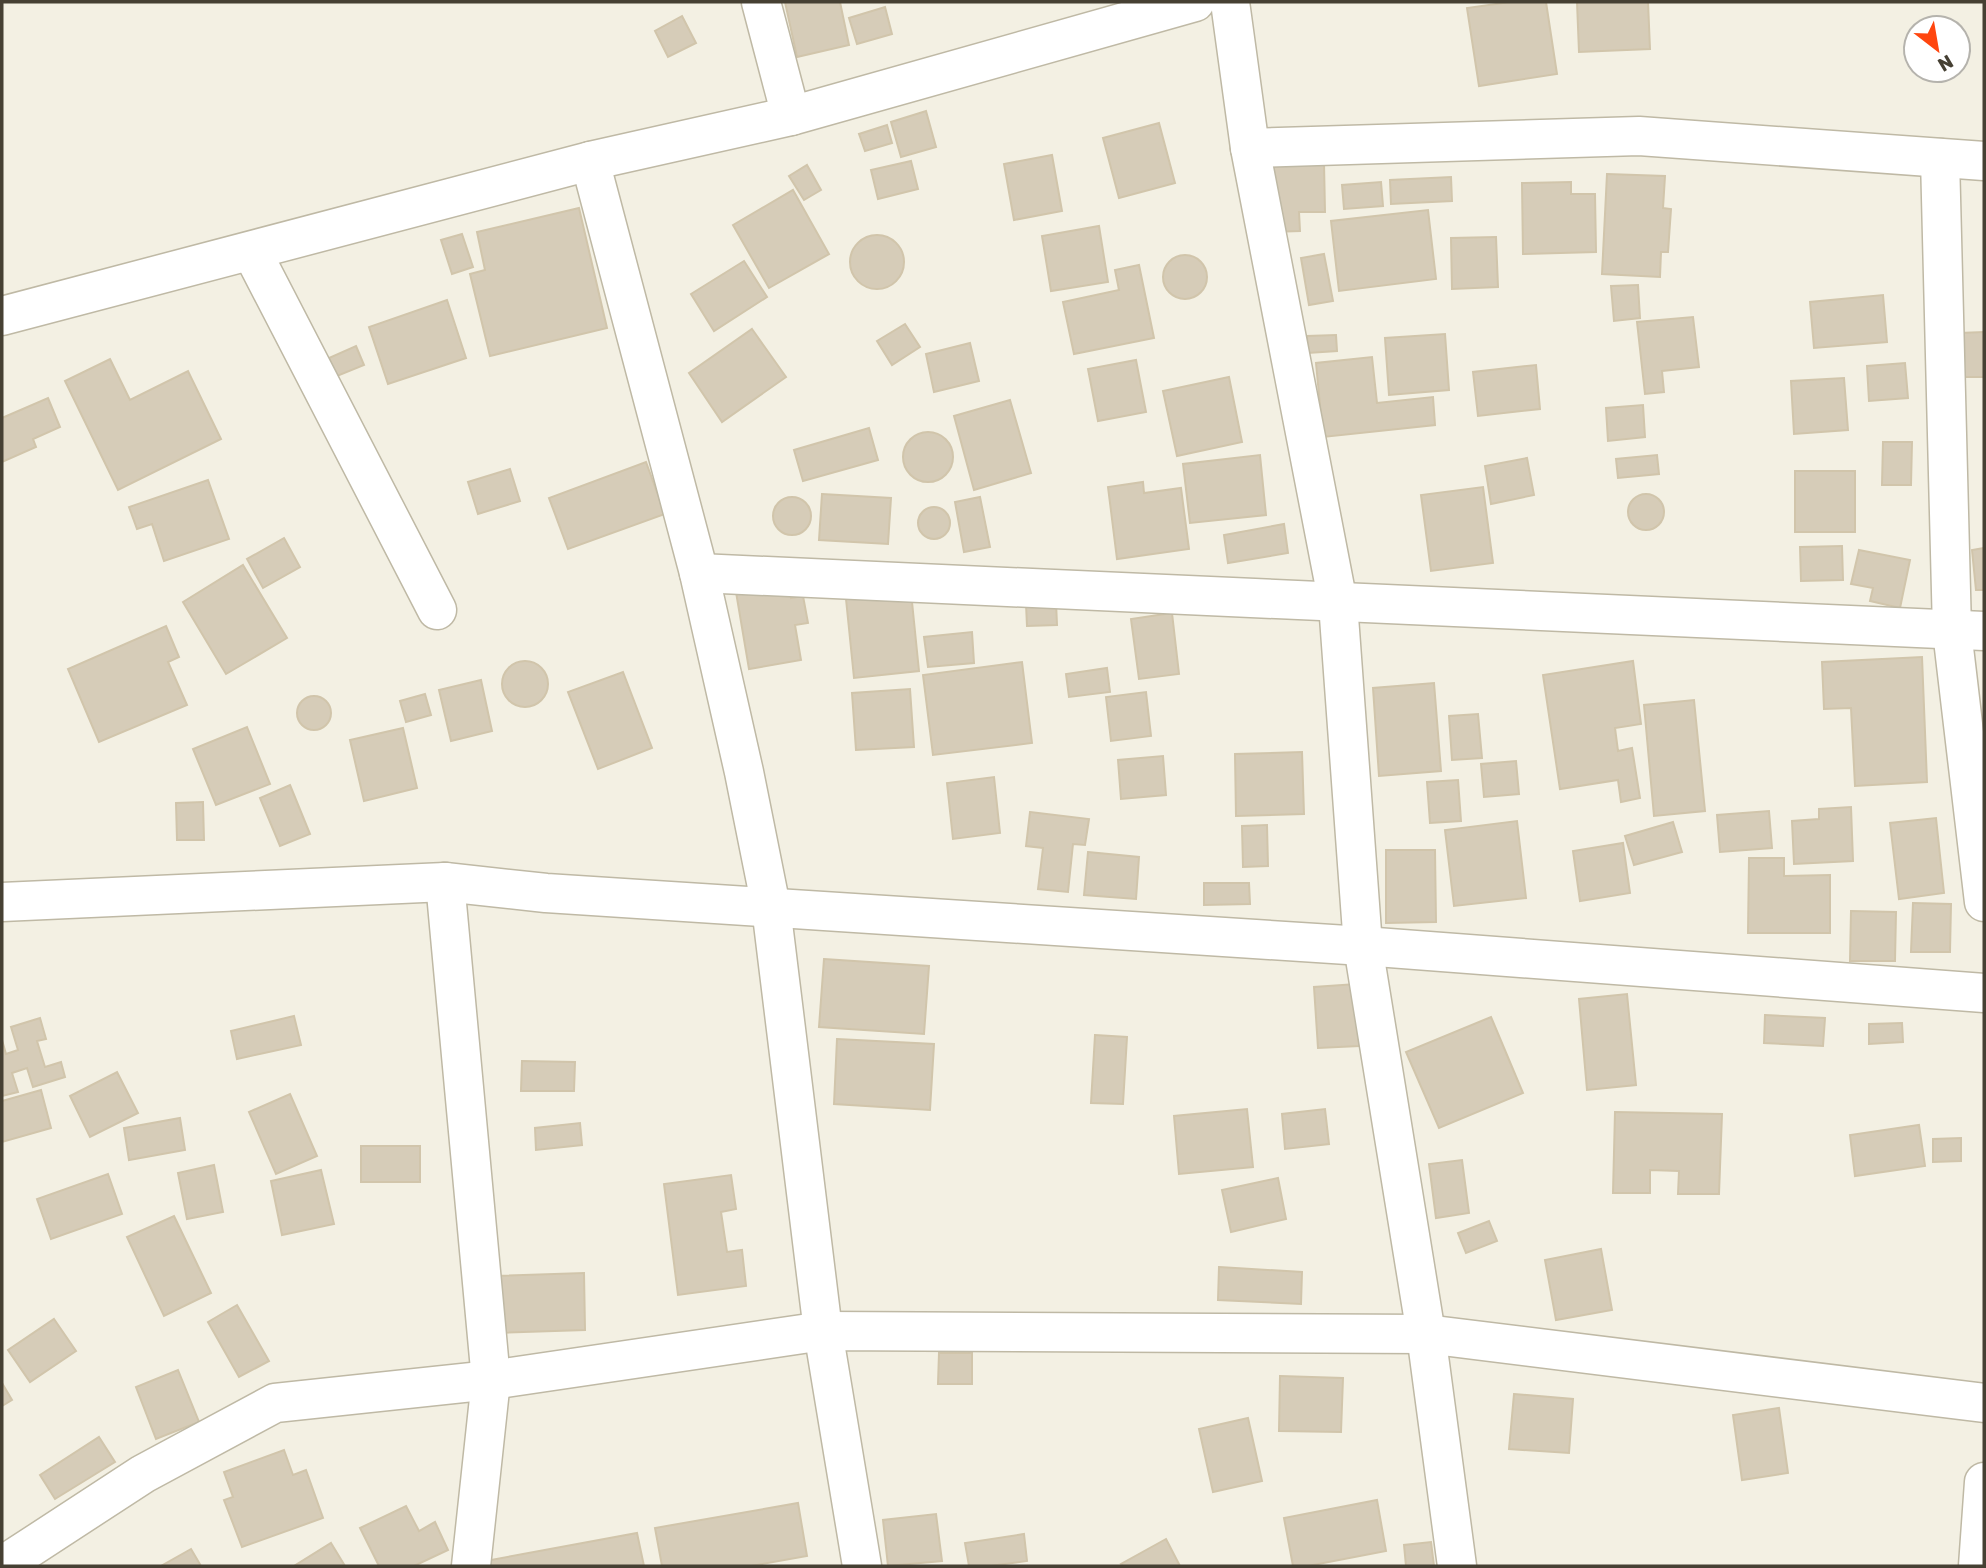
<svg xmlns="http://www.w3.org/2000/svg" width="1986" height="1568" viewBox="0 0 1986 1568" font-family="Rubik,sans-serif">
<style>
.building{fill:#d6ccb8;stroke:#d1c5ab;stroke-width:2}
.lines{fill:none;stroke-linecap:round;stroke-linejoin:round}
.minor-casing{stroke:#bfb9a5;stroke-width:41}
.minor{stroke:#fff;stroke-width:38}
</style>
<rect width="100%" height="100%" fill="#f3f0e3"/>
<!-- building -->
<g class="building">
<polygon points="785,2 840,2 849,45 797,57"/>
<polygon points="1510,2 1546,2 1557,74 1479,86 1467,8"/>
<polygon points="1577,2 1648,2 1650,49 1579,52"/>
<polygon points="885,7 892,34 857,44 849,18"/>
<polygon points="682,16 696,43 668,57 655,31"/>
<polygon points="926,111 936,147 901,157 891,122"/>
<polygon points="1159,123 1175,183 1119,198 1103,138"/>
<polygon points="887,125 892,143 865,151 859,134"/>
<polygon points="1052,155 1062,211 1014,220 1004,164"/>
<polygon points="911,161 918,189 878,199 871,170"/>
<polygon points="1324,163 1325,212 1299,212 1300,231 1269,232 1268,165"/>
<polygon points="807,165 821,190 804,200 789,176"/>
<polygon points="1607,174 1665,176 1663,208 1671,209 1668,252 1661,252 1660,277 1602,274"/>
<polygon points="1451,177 1452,201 1391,204 1390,180"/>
<polygon points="1381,182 1383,206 1344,209 1342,185"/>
<polygon points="1571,182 1571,194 1595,194 1596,252 1523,254 1522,183"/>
<polygon points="793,190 829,254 769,288 733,225"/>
<polygon points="579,208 607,328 490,356 470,274 485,270 477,232"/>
<polygon points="1428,210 1436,279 1339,291 1331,221"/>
<polygon points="1099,226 1108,282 1051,291 1042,236"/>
<polygon points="462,234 473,267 452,274 441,240"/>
<circle cx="877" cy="262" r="27"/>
<polygon points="1496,237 1498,287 1452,289 1451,238"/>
<polygon points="1324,254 1333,301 1309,305 1301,258"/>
<circle cx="1185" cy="277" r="22"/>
<polygon points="744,261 767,297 714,331 691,294"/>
<polygon points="1139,265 1154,338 1074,354 1063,302 1119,290 1115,270"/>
<polygon points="1638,285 1640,318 1614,321 1611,286"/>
<polygon points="1883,295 1887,342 1814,348 1810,302"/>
<polygon points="447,300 466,358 388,384 369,327"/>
<polygon points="1693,317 1699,367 1662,371 1664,392 1645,394 1637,322"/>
<polygon points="905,324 920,347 892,365 877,341"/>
<polygon points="752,329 786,377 722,422 689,373"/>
<polygon points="1984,332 1984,377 1960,377 1959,333"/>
<polygon points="1445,334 1449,390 1389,395 1385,338"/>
<polygon points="1336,335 1337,351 1308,353 1307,336"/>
<polygon points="970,343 979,381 934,392 926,354"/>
<polygon points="356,346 364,365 337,376 329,358"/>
<polygon points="1372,357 1377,403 1433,397 1435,425 1323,437 1316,363"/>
<polygon points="110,359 130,400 188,371 221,439 118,490 65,381"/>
<polygon points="1136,360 1146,412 1098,421 1088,369"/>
<polygon points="1905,363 1908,398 1869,401 1867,366"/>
<polygon points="1536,365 1540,409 1478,416 1473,372"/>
<polygon points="1229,377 1242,442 1177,456 1163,391"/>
<polygon points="1844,378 1848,430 1794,434 1791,381"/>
<polygon points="48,398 60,427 33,439 36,447 2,462 2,418"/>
<polygon points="1010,400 1031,473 974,490 954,416"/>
<polygon points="1643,405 1645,437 1608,441 1606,408"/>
<polygon points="869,428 878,460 803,481 794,450"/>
<circle cx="928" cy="457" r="25"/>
<polygon points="1883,442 1912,442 1911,485 1882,485"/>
<polygon points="1260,455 1266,515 1190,523 1183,464"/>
<polygon points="1657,455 1659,474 1618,478 1616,459"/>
<polygon points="1527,458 1534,495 1491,504 1485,466"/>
<polygon points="646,462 665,514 568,549 549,498"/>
<polygon points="510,469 520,501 478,514 468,482"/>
<rect x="1795" y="471" width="60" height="61"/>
<polygon points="208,480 229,539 164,561 152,524 137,529 129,507"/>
<polygon points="1143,482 1144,493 1181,488 1189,549 1117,559 1108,487"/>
<polygon points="1483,487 1493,563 1431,571 1421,495"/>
<circle cx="1646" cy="512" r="18"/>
<polygon points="822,494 891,498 888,544 819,540"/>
<circle cx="792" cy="516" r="19"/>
<polygon points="980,497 990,547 964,552 955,502"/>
<circle cx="934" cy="523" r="16"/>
<polygon points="1284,524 1288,553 1228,563 1224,535"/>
<polygon points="284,538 300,567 263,588 247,559"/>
<polygon points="1842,546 1843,580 1801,581 1800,547"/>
<polygon points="1984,548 1984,590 1976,590 1972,550"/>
<polygon points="1859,550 1910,560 1900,608 1870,601 1873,588 1851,584"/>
<polygon points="243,565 287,638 226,674 183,602"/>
<polygon points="789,583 791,598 803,596 808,623 795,625 801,660 749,669 736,592"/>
<polygon points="911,592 919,671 854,678 846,599"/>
<polygon points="1056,602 1057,625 1027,626 1026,604"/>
<polygon points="1172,613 1179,674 1139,679 1131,619"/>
<polygon points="166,626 179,657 168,662 187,705 99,742 68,669"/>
<polygon points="972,632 974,663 928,667 924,637"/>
<polygon points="1922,657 1927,782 1855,786 1851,708 1824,709 1822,662"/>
<polygon points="1633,661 1641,724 1615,728 1618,751 1632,748 1640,798 1621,802 1618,780 1560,789 1543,675"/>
<circle cx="525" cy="684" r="23"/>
<polygon points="1022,662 1032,743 933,755 923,675"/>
<polygon points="1107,668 1110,692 1069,697 1066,674"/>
<polygon points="623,672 652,748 598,769 568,692"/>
<polygon points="481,680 492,731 451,741 439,690"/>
<polygon points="1434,683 1441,771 1379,776 1373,688"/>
<polygon points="910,689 914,747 856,750 852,693"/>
<polygon points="1146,692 1151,736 1111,741 1106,697"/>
<polygon points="425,694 431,715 406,722 400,701"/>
<circle cx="314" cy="713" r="17"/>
<polygon points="1694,700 1705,811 1654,816 1644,705"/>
<polygon points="1478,714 1482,758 1452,760 1449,716"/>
<polygon points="247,727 270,784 216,805 193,749"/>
<polygon points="403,728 417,788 364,801 350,740"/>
<polygon points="1302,752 1304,814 1236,816 1235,754"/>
<polygon points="1163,756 1166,795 1121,799 1118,760"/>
<polygon points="1516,761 1519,794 1484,797 1481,764"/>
<polygon points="994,777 1000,833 953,839 947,783"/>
<polygon points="1458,780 1461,821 1430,823 1427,782"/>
<polygon points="290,785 310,834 280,846 260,798"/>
<polygon points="203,802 204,840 177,840 176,803"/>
<polygon points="1851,807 1853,861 1794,864 1792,821 1819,819 1819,809"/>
<polygon points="1769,811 1772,848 1720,852 1717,815"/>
<polygon points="1030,812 1089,819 1085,845 1073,844 1068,892 1038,889 1043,848 1026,846"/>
<polygon points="1936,818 1944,893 1899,899 1890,823"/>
<polygon points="1517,821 1526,898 1454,906 1445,830"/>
<polygon points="1673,822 1682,852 1634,865 1625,836"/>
<polygon points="1267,825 1268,866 1243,867 1242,826"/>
<polygon points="1623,843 1630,893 1580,901 1573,851"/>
<polygon points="1386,850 1435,850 1436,922 1386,923"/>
<polygon points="1088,852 1139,857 1136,899 1084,895"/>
<polygon points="1749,858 1784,858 1784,876 1830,875 1830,933 1748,933"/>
<polygon points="1204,883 1249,883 1250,904 1204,905"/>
<polygon points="1913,903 1951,904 1950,952 1911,952"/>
<polygon points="1851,911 1896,912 1895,961 1850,961"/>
<polygon points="824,959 929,966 924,1034 819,1027"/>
<polygon points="1356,984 1359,1046 1318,1048 1314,987"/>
<polygon points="1627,994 1636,1085 1587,1090 1579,999"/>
<polygon points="1765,1015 1825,1018 1823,1046 1764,1043"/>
<polygon points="294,1016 301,1045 237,1059 231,1031"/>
<polygon points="1491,1017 1523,1093 1439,1128 1406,1052"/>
<polygon points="40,1018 46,1039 37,1041 45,1067 61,1062 65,1077 33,1087 27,1068 12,1073 18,1092 2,1096 2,1040 6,1054 18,1050 11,1027"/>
<polygon points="1902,1023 1903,1042 1869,1044 1869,1024"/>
<polygon points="1095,1035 1127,1037 1123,1104 1091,1103"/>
<polygon points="837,1039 934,1044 930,1110 834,1104"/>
<polygon points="522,1061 575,1062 574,1091 521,1091"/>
<polygon points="117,1072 138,1113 90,1137 70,1096"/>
<polygon points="41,1090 51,1128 2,1142 2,1101"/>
<polygon points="290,1094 317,1156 276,1174 249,1112"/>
<polygon points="1247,1109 1253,1167 1179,1174 1174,1116"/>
<polygon points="1325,1109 1329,1144 1285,1149 1282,1114"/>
<polygon points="1615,1112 1722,1114 1719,1194 1678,1194 1679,1171 1650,1170 1650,1193 1613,1193"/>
<polygon points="180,1118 185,1150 129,1160 124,1128"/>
<polygon points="580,1123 582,1145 536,1150 535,1128"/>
<polygon points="1919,1125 1925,1166 1855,1176 1850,1135"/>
<polygon points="1961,1138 1961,1161 1933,1162 1933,1139"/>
<rect x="361" y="1146" width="59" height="36"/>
<polygon points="1462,1160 1469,1213 1436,1218 1429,1164"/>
<polygon points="214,1165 223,1212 187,1219 178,1173"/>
<polygon points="321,1170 334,1224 282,1235 271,1181"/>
<polygon points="108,1174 122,1214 51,1239 37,1199"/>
<polygon points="731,1175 736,1209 721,1212 727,1252 742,1250 746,1286 678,1295 664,1184"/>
<polygon points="1278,1178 1286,1219 1231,1232 1222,1190"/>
<polygon points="174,1216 211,1293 164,1316 127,1237"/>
<polygon points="1489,1221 1497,1241 1466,1253 1458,1233"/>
<polygon points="1601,1249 1612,1310 1556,1320 1545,1260"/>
<polygon points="1219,1267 1302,1272 1301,1304 1218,1300"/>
<polygon points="584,1273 585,1330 496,1333 495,1276"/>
<polygon points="237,1305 269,1361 239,1377 208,1322"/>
<polygon points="54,1319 76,1351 30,1382 8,1350"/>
<polygon points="939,1353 972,1353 972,1384 938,1384"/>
<polygon points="178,1370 199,1422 156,1439 136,1387"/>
<polygon points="1280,1376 1343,1378 1341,1432 1279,1431"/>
<polygon points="2,1383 12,1400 2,1406"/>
<polygon points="1514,1394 1573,1399 1569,1453 1509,1449"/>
<polygon points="1779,1408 1788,1473 1742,1480 1733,1415"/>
<polygon points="1248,1418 1262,1481 1213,1492 1199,1429"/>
<polygon points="99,1437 115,1462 55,1499 40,1475"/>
<polygon points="284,1450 293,1475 306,1470 323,1518 242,1547 224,1500 233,1497 224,1472"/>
<polygon points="1377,1500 1386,1551 1308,1566 1293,1566 1284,1518"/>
<polygon points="798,1503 807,1556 751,1566 662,1566 655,1528"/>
<polygon points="406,1506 419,1531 435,1522 448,1550 414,1566 379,1566 360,1528"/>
<polygon points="936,1514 942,1561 888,1566 883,1520"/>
<polygon points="637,1533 644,1566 481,1566 480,1562"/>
<polygon points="1024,1534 1027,1561 990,1566 969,1566 965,1543"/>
<polygon points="1166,1539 1180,1566 1123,1566 1121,1564"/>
<polygon points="1431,1542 1434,1566 1406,1566 1404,1545"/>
<polygon points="331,1543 345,1566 294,1566"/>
<polygon points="191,1549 201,1566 161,1566"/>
</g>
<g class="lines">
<defs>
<g id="minor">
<polyline points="761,2 791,116"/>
<polyline points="1230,2 1250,148 1338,603 1363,946 1426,1334 1457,1566"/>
<polyline points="1250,148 1639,136 1984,161"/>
<polyline points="1940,158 1952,631 1984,902"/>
<polyline points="590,161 699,573 744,772 771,907 823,1331 862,1566"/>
<polyline points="252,252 437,610"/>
<polyline points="2,316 590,161 791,116 1195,2"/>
<polyline points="699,573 1984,631"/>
<polyline points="445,882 491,1380 471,1566"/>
<polyline points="2,902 445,882 546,893 1363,946 1984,993"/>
<polyline points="2,1566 143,1474 275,1403 491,1380 823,1331 1426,1334 1984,1403"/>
<polyline points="1978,1566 1984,1482"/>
</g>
</defs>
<!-- minor casing -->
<use href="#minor" class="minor-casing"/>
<!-- minor -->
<use href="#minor" class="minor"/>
</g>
<!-- border -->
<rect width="1986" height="1568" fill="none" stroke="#464033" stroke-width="7"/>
<!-- north arrow -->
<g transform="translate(1937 49) rotate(149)"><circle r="33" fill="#ffffff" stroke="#b5b3ad" stroke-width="2"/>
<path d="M0-5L12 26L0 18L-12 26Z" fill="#ff460f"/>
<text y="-10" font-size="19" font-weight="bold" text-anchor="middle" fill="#464033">N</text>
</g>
</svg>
